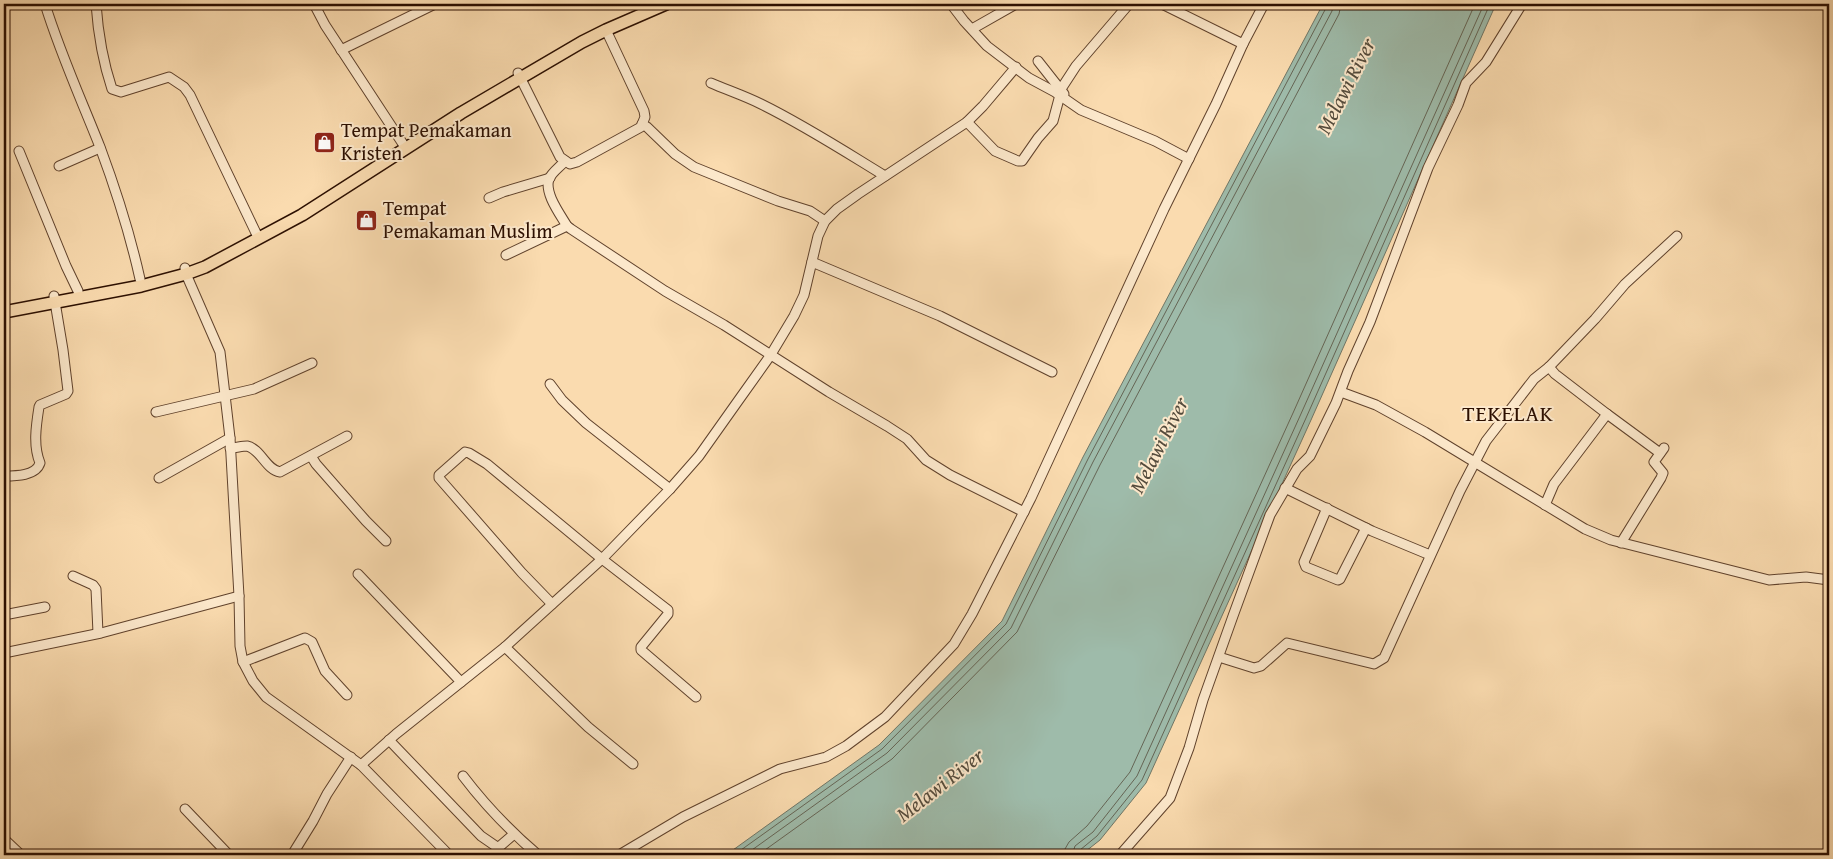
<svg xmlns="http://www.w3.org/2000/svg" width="1833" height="859" viewBox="0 0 1833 859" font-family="'Gentium Book Plus',serif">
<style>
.water{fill:#9ebbaa;stroke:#707666}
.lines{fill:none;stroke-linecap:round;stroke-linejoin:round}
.shore{stroke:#656555;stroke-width:1}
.minor-casing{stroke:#60422c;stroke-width:11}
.major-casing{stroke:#2c0f00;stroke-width:14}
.minor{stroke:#fce8cb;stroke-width:9}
.major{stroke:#fadbaf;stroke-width:11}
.labels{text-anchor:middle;stroke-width:4;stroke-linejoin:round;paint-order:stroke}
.poi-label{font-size:20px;fill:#2c0f00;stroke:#fce8cb;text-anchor:start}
.water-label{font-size:21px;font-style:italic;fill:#544b3c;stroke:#fce8cb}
.quarter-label{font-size:22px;letter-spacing:1px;fill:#2c0f00;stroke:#fce8cb}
</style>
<rect width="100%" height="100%" fill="#fadbaf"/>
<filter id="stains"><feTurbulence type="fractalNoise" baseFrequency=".004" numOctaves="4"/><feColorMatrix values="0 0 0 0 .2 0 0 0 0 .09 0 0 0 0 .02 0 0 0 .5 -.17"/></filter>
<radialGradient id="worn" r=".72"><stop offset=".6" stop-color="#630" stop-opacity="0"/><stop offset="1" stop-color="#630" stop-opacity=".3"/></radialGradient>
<!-- water -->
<polygon class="water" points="1323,4 1496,4 1311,420 1146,783 1100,840 1081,855 726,855 879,745 1002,621 1083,457"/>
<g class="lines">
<!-- shore -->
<g class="shore">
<polyline points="734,855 882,749 1006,624 1088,459 1326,8 1327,4"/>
<polyline points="745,855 887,753 1011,628 1093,462 1332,11 1333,4"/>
<polyline points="758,855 892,759 1017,632 1100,465 1339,14 1341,4"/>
<polyline points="1065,855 1065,849 1069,842 1087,826 1130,772 1293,413 1475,4"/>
<polyline points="1072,855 1075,846 1093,832 1137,776 1300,416 1484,4"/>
<polyline points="1078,855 1080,850 1097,836 1142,780 1306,418 1490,4"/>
</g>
<defs>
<g id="minor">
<path d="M45,4C60,53 81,99 100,147C116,190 130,234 140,279"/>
<path d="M96,4C98,32 103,62 112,89L121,92L169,77L184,87L190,95L256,233"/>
<polyline points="314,4 325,25 403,144"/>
<polyline points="951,4 964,21 987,46 1029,78 1055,92 1081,110 1155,141 1189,159"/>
<polyline points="1162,4 1243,44"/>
<polyline points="972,29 1016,4"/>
<polyline points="341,50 435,4"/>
<polyline points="1038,61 1064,94"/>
<polyline points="518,73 560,157 570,164 577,162 641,127 645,117 644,111 606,30"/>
<path d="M711,83C727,90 745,96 761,104C804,125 844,151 885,176"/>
<polyline points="1061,89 1076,66 1129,4"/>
<polyline points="967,122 995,151 1018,161 1022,161 1038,138 1053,121 1060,95"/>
<polyline points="642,124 647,127 675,154 694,167 778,201 810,211 825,221"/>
<polyline points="19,151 66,266 78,291"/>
<path d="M565,161C560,167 552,172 549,179C544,193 560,214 567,226L571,229L665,291L724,325L829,392L887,426L907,439L926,460L950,475L1024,512"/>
<polyline points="59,166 100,148"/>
<polyline points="489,198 503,192 550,178"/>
<polyline points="506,255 567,226"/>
<polyline points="812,262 940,316 1052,372"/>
<polyline points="185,268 186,274 220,352 230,438 239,596 240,646 243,662 253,681 266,697 361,765 449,855"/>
<polyline points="550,384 562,400 586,423 670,489"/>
<polyline points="1341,392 1376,405 1425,432 1585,529 1611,540 1769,580 1806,577 1829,580"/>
<polyline points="156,412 254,389 312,363"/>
<polyline points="1607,414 1660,453"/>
<path d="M230,448C235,448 242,446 247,446C261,449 266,470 280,472L347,436"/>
<polyline points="311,456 316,464 366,521 386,541"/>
<path d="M4,476C16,476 36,476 40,463C33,446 36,426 39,407L40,405L66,394L68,391L63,350L54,296"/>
<polyline points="159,478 230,438"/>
<polyline points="1285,488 1372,531 1430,555"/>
<polyline points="1545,505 1554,484 1607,414 1555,374 1549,367"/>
<polyline points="1327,508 1304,562 1306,567 1338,580 1340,579 1366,528"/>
<polyline points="1621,543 1661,478 1663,473 1654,462 1664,448"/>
<polyline points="358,574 461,682"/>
<polyline points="73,576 93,585 96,589 98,633"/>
<polyline points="552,604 522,573 439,478 439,475 465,452 469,453 487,464 602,559 668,610 668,614 641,647 641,650 696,697"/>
<polyline points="4,615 45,607"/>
<polyline points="505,647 588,727 633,764"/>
<polyline points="4,653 101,633 239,596"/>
<polyline points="1219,657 1254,668 1261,666 1287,643 1374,664 1384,658 1460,491 1486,441 1534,379 1549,367 1595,319 1625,284 1677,236"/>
<polyline points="243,662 305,638 312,642 325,671 347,695"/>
<polyline points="389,740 481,836 497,847 499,847 514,834"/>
<polyline points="361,765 396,734 505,647 602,559 670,489 699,456 738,401 770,356 794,316 804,295 818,236 825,221 837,209 858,194 967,122 983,106 1016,67"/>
<path d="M463,776C485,805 510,831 538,855"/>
<polyline points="185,809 229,855"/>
<polyline points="4,839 21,855"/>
<polyline points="292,855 313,821 327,794 351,757"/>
<polyline points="619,855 683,817 780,769 826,757 846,746 885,717 954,644 972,614 1031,498 1164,209 1216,104 1243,44 1264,4"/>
<polyline points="1120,855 1170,798 1189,748 1203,700 1233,616 1270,515 1297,469 1310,456 1336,403 1348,371 1370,322 1428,168 1458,105 1466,83 1486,62 1522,4"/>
</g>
<polyline id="major" points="4,312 141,286 186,274 205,267 302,215 461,113 582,42 606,30 666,4"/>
</defs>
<!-- minor casing -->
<use href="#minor" class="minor-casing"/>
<!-- major casing -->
<use href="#major" class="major-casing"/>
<!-- minor -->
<use href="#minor" class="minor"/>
<!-- major -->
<use href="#major" class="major"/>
</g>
<!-- icons -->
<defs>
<symbol id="shop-square" viewBox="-11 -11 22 22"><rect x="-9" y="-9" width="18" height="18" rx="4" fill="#8f2418" stroke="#fce8cb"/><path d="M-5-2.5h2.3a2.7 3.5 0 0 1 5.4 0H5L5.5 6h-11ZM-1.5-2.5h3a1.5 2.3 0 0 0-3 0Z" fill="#fff"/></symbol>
</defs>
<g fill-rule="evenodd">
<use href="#shop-square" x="312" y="130" width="25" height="25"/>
<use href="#shop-square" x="354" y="208" width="25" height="25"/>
</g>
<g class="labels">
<!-- poi labels -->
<g class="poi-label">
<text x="341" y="137">Tempat Pemakaman<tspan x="341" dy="23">Kristen</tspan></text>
<text x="383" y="215">Tempat<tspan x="383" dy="23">Pemakaman Muslim</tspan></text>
</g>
<!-- water labels -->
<g class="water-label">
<text transform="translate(1346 86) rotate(-63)" y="7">Melawi River</text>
<text transform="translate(1159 445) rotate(-63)" y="7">Melawi River</text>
<text transform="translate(940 785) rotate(-38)" y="7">Melawi River</text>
</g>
<!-- quarter labels -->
<g class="quarter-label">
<text x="1508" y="421">TEKELAK</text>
</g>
</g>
<!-- margin -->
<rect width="1833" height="859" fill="none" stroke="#fadbaf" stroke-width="20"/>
<rect x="5" y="5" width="1823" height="849" fill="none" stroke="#2c0f00" stroke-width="2.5"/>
<rect x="10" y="10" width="1813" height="839" fill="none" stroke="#2c0f00"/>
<rect width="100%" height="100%" filter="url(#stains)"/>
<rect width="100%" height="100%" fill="url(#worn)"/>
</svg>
